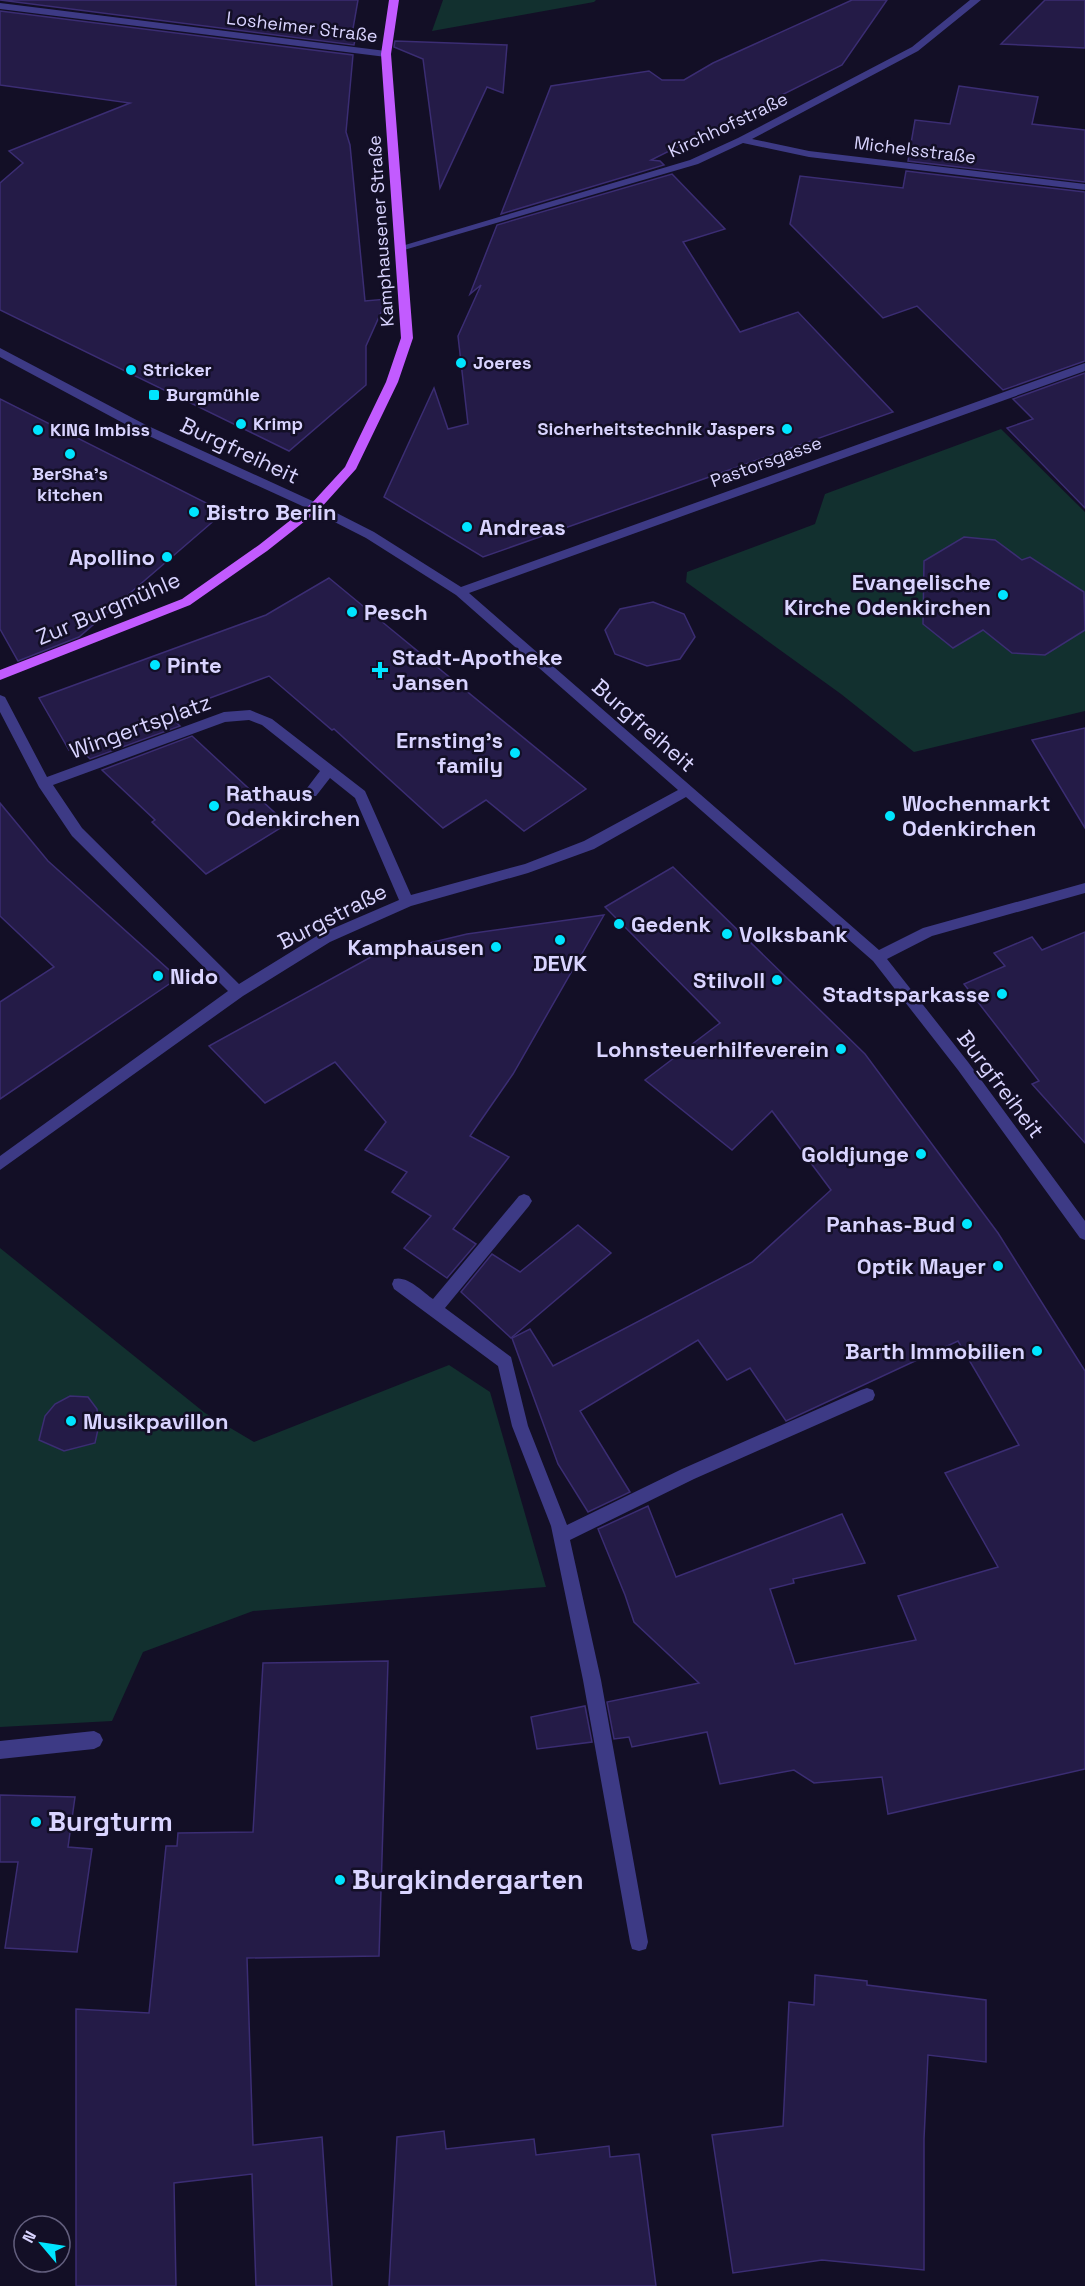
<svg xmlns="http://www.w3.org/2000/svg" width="1085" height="2286" viewBox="0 0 1085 2286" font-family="'Space Grotesk',sans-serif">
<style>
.green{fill:#12302f}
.building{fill:#241b47;stroke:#3b2d73;stroke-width:1.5}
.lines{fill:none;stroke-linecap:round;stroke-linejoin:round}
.minor{fill:#3d3a85;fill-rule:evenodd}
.major{fill:#c25bff;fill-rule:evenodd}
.poi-dot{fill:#00e5ff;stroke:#130f26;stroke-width:2}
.labels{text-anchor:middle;stroke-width:5;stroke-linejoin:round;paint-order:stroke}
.far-street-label{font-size:18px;fill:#d9d4ff;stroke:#130f26}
.far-poi-label{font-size:18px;font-weight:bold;fill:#d9d4ff;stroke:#130f26;text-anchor:start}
.street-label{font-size:22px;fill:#d9d4ff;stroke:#130f26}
.poi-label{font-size:22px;font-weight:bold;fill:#d9d4ff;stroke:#130f26;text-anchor:start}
.near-poi-label{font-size:27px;font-weight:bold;fill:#d9d4ff;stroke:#130f26;text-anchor:start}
</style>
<rect width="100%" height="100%" fill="#130f26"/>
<!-- green -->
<g class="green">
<polygon points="443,0 596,0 594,2 432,31"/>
<polygon points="1001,429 1085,512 1085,711 914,752 841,694 686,582 687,572 815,524 825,494"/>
<polygon points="0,1248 205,1413 254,1442 449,1365 490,1392 546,1587 253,1611 143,1652 112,1721 0,1727"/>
</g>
<!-- building -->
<g class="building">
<polygon points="0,0 358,0 351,40 355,40 354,45"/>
<polygon points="852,0 887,0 842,65 651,160 660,161 664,165 501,214 551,86 649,71 662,80 684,80 713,63"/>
<polygon points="1045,0 1085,0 1085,48 1001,44"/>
<polygon points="0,11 353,55 346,132 350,145 365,301 387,299 366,346 366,385 289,451 0,310 0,183 23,163 9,151 130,103 0,85"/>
<polygon points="395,41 507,45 503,93 487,87 440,188 423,59 394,47"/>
<polygon points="959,86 1038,97 1032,124 1085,130 1085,182 908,161 915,120 950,124"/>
<polygon points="906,171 1085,192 1085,361 1003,390 917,306 883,318 790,224 800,176 903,188"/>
<polygon points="672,174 725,229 683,242 740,332 798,312 893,412 483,557 384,497 434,388 448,429 468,424 458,336 481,285 470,294 497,225"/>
<polygon points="1085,373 1085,508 1007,428 1033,419 1013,399"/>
<polygon points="0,399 224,512 79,637 18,661 0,629"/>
<polygon points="964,537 995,540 1022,560 1030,557 1084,592 1085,630 1045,655 1012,653 983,630 953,648 923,624 924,561"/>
<polygon points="329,578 392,630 586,789 524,831 486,800 443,828 334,729 332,730 269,676 167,714 180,726 90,759 78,747 69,750 39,698 266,615"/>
<polygon points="653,602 684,614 695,637 680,659 647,666 615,654 605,630 620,609"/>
<polygon points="1085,728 1085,828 1032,740"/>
<polygon points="192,736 287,824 206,874 152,822 155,820 102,770"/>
<polygon points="0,803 48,861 178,978 0,1099 0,1002 54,967 0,916"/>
<polygon points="673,867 865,1054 998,1233 1085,1371 1085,1769 888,1814 882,1777 814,1783 794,1770 720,1784 707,1732 632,1747 629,1737 614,1739 607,1702 699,1683 634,1622 625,1595 598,1529 648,1506 676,1577 842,1514 865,1563 793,1579 794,1583 770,1589 795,1664 916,1640 898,1596 998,1567 945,1473 1019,1445 958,1341 786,1421 750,1368 727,1380 698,1340 580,1411 630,1492 588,1512 558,1464 512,1338 530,1329 553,1366 752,1262 831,1190 772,1111 732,1150 645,1080 720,1023 605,907"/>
<polygon points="604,915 513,1074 470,1136 509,1157 453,1229 476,1244 447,1278 404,1248 431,1216 392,1192 407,1172 365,1150 386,1122 335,1062 265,1103 209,1046 371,957 467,934"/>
<polygon points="1085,932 1085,1143 1032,1084 1039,1081 964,984 1005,966 994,953 1032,937 1042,950"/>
<polygon points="578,1225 611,1253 511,1338 461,1292 492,1254 520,1272"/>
<polygon points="70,1396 88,1397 97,1409 99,1425 95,1443 64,1451 39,1440 45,1416 55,1404"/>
<polygon points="388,1661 379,1956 247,1958 253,2145 322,2137 332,2286 256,2286 252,2174 174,2183 176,2286 76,2286 76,2009 149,2013 166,1846 177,1846 178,1833 253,1832 263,1663"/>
<polygon points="585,1706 592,1742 537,1749 531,1717"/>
<polygon points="0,1795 75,1797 68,1847 92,1849 77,1952 5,1948 18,1862 0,1862"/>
<polygon points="815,1975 867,1981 867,1985 986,2000 986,2062 928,2055 924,2139 924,2270 822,2260 733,2273 712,2135 783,2126 789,2002 814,2005"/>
<polygon points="444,2131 446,2149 534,2139 536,2155 609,2146 610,2157 639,2154 656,2286 389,2286 397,2137"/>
</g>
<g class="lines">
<!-- minor -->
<g class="minor">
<polygon points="970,0 981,0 918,51 752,139 809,151 1085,184 1085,190 809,157 743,143 698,164 404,250 396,250 395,248 690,160 738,138 912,47"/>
<polygon points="0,3 386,51 391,54 386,57 0,9"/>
<path d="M0,348L146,425L319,504L374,532L461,587L1085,363V371L469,593L879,950L923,928L1085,883V893L932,936L887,959L968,1062L1085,1221V1240L1080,1238L958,1070L873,961L686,797L594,849L528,873L411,906L330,942L243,996L0,1170V1156L228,991L72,836L39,787L0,712V695L5,697L47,777L224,712L250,710L272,719L365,791L411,895L525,864L584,841L678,790L456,595L366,538L311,510L138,431L0,357ZM249,720L262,725L320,771L304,792L306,796H316L330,778L355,798L399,900L320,934L239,984L82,828L53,785L225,722Z"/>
<path d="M524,1194L529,1196L532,1201L529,1206L445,1308L511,1357L528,1426L567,1525L682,1469L861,1390L867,1388L873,1390L875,1395L873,1400L694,1479L570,1540L601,1680L648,1942L646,1949L639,1951L632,1949L630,1942L583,1680L551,1526L512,1426L498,1366L394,1289L392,1284L394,1279C407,1275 423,1292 433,1299L519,1196Z"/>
<polygon points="94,1731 100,1734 103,1740 100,1746 94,1749 0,1759 0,1741"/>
</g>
<!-- major -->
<polygon class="major" points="389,0 399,0 391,54 413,338 398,382 356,469 319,510 267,551 190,605 0,680 0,670 182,599 259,545 311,504 345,467 386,382 401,338 381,54"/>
</g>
<!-- markers -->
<g class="poi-dot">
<circle cx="461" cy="363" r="6"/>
<circle cx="131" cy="370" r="6"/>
<rect x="148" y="389" width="12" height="12" rx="3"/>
<circle cx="241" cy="424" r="6"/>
<circle cx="787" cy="429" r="6"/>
<circle cx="38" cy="430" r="6"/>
<circle cx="70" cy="454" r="6"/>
<circle cx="194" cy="512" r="6"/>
<circle cx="467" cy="527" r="6"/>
<circle cx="167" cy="557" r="6"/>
<circle cx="1003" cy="595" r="6"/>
<circle cx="352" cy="612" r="6"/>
<circle cx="155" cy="665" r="6"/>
<path d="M377 661h6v6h6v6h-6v6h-6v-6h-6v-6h6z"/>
<circle cx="515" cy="753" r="6"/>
<circle cx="214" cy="806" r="6"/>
<circle cx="890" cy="816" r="6"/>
<circle cx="619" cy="924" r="6"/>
<circle cx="727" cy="934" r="6"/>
<circle cx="560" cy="940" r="6"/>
<circle cx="496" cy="947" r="6"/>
<circle cx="158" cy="976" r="6"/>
<circle cx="777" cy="980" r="6"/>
<circle cx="1002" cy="994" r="6"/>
<circle cx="841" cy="1049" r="6"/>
<circle cx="921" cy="1154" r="6"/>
<circle cx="967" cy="1224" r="6"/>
<circle cx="998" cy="1266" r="6"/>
<circle cx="1037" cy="1351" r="6"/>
<circle cx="71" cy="1421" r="6"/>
<circle cx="36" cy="1822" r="6"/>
<circle cx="340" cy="1880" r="6"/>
</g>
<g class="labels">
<!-- far-street labels -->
<g class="far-street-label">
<text transform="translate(302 27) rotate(7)" y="6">Losheimer Straße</text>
<text transform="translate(728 125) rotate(-25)" y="6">Kirchhofstraße</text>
<text transform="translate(915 150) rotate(7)" y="6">Michelsstraße</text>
<text transform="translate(381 231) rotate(-94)" y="6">Kamphausener Straße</text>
<text transform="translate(766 462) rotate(-20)" y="6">Pastorsgasse</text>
</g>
<!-- far-poi labels -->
<g class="far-poi-label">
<text x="473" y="369">Joeres</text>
<text x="143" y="376">Stricker</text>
<text x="166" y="401">Burgmühle</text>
<text x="253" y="430">Krimp</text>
<text x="775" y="435" text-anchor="end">Sicherheitstechnik Jaspers</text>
<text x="50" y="436">KING Imbiss</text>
<text x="70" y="480" text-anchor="middle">BerSha's<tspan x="70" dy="21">kitchen</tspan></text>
</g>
<!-- street labels -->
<g class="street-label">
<text transform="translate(240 450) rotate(25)" y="8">Burgfreiheit</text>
<text transform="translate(108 608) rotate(-23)" y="8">Zur Burgmühle</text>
<text transform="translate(644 725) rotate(41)" y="8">Burgfreiheit</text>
<text transform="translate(140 726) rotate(-20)" y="8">Wingertsplatz</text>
<text transform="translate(332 916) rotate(-27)" y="8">Burgstraße</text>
<text transform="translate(1001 1084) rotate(53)" y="8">Burgfreiheit</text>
</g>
<!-- poi labels -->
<g class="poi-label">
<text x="206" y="520">Bistro Berlin</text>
<text x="479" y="535">Andreas</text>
<text x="155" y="565" text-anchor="end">Apollino</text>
<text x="991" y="590" text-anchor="end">Evangelische<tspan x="991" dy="25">Kirche Odenkirchen</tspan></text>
<text x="364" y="620">Pesch</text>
<text x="392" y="665">Stadt-Apotheke<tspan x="392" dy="25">Jansen</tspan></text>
<text x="167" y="673">Pinte</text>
<text x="503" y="748" text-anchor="end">Ernsting's<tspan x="503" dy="25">family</tspan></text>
<text x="226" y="801">Rathaus<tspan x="226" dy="25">Odenkirchen</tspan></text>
<text x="902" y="811">Wochenmarkt<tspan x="902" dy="25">Odenkirchen</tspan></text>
<text x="631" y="932">Gedenk</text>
<text x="739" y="942">Volksbank</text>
<text x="484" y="955" text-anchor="end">Kamphausen</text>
<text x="560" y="971" text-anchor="middle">DEVK</text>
<text x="170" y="984">Nido</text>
<text x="765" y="988" text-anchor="end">Stilvoll</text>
<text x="990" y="1002" text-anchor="end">Stadtsparkasse</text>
<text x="829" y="1057" text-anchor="end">Lohnsteuerhilfeverein</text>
<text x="909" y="1162" text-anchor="end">Goldjunge</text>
<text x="955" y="1232" text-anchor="end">Panhas-Bud</text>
<text x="986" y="1274" text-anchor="end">Optik Mayer</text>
<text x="1025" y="1359" text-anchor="end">Barth Immobilien</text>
<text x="83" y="1429">Musikpavillon</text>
</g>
<!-- near-poi labels -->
<g class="near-poi-label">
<text x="48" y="1831">Burgturm</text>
<text x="352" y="1889">Burgkindergarten</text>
</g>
</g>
<!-- north arrow -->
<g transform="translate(42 2244) rotate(299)"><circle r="28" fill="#130f26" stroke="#625e7d" stroke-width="1.5"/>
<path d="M0-4.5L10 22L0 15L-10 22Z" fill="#00e5ff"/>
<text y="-9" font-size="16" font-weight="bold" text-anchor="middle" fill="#d9d4ff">N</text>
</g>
</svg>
